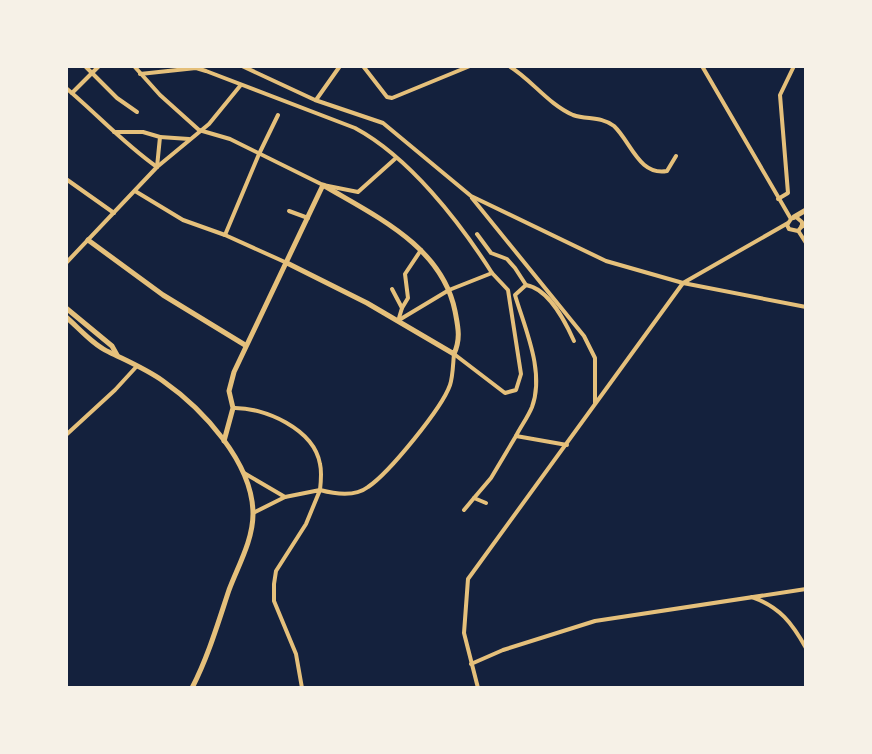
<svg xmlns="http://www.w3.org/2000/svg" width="872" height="754" viewBox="0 0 872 754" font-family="'Fira Sans',sans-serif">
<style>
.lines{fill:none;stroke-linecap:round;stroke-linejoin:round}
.minor{stroke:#e5c07b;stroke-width:4}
.tertiary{stroke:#e5c07b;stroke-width:5}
</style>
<rect width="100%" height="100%" fill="#14213d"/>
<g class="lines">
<!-- minor -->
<g class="minor">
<polyline points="85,66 117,98 137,112"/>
<polyline points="134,66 160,95 199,130 230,139 323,185 358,192 396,158"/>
<polyline points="242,66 315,100 383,123 471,196 606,261 683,283 806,307"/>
<polyline points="363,66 387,97 392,98 470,66"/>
<path d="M509,66C532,80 548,104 573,115C587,120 601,116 614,126C631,142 639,176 667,171L676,156"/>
<polyline points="702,66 791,219 787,225 789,229 798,231 802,226 802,222 796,217 791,219"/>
<path d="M140,74L196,68L206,71L355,128C409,157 459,221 492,273L449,290L399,320"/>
<path d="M66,88C97,114 124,144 157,167"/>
<polyline points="72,93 99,66"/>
<polyline points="316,100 340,66"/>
<polyline points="114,132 143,132 160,137 157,167"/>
<polyline points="160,137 189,139"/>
<polyline points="66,179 114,213"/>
<polyline points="135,191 183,220 225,235 287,263"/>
<polyline points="472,198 584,336 595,358 595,403"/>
<polyline points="778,199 788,193 780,95 794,66"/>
<polyline points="289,211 308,218"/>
<polyline points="799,232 806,243"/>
<polyline points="477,234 491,253 507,259 515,268 526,285"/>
<polyline points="225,235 259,154 278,115"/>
<polyline points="66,263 157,167 209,124 240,86"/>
<polyline points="392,289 402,308 399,318"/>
<polyline points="402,308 408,298 405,274 421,250"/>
<polyline points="454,354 505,393 516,390 521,374 508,290 492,273"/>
<path d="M233,408C264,407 314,429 320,464C322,472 321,481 320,490C335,494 355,497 368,487C389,473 442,408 450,385C453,376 453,363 454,354"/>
<polyline points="66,435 115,390 137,366"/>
<path d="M567,445L516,436C521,426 528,417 532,407C545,372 525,329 515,295L526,285C549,289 565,321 574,341"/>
<polyline points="244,473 285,497"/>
<polyline points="486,503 474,498 491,478 516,436"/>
<polyline points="464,510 474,498"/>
<polyline points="253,513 285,497 320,490 306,524 276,571 274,584 274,601 296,654 302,688"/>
<path d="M752,597C780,607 792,623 806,648"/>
<polyline points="471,664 503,650 595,621 806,589"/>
<polyline points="478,688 464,633 468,579 683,283 788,223"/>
</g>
<!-- tertiary -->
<g class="tertiary">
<polyline points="794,217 806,210"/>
<polyline points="802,226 806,224"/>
<polyline points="88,240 163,295 245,345"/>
<polyline points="66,308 112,346 117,355"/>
<path d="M66,317C79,328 93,345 109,352C127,361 146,369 163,381C203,409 253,463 253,514C253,540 238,566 229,590C218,623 208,657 192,688"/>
<path d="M224,441L233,408L229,391L234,372L323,185C375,216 442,246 455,311C458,327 461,338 454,354L367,303L287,263"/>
</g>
</g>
<!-- border -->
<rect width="872" height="754" fill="none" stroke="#f6f1e7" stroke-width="136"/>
</svg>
